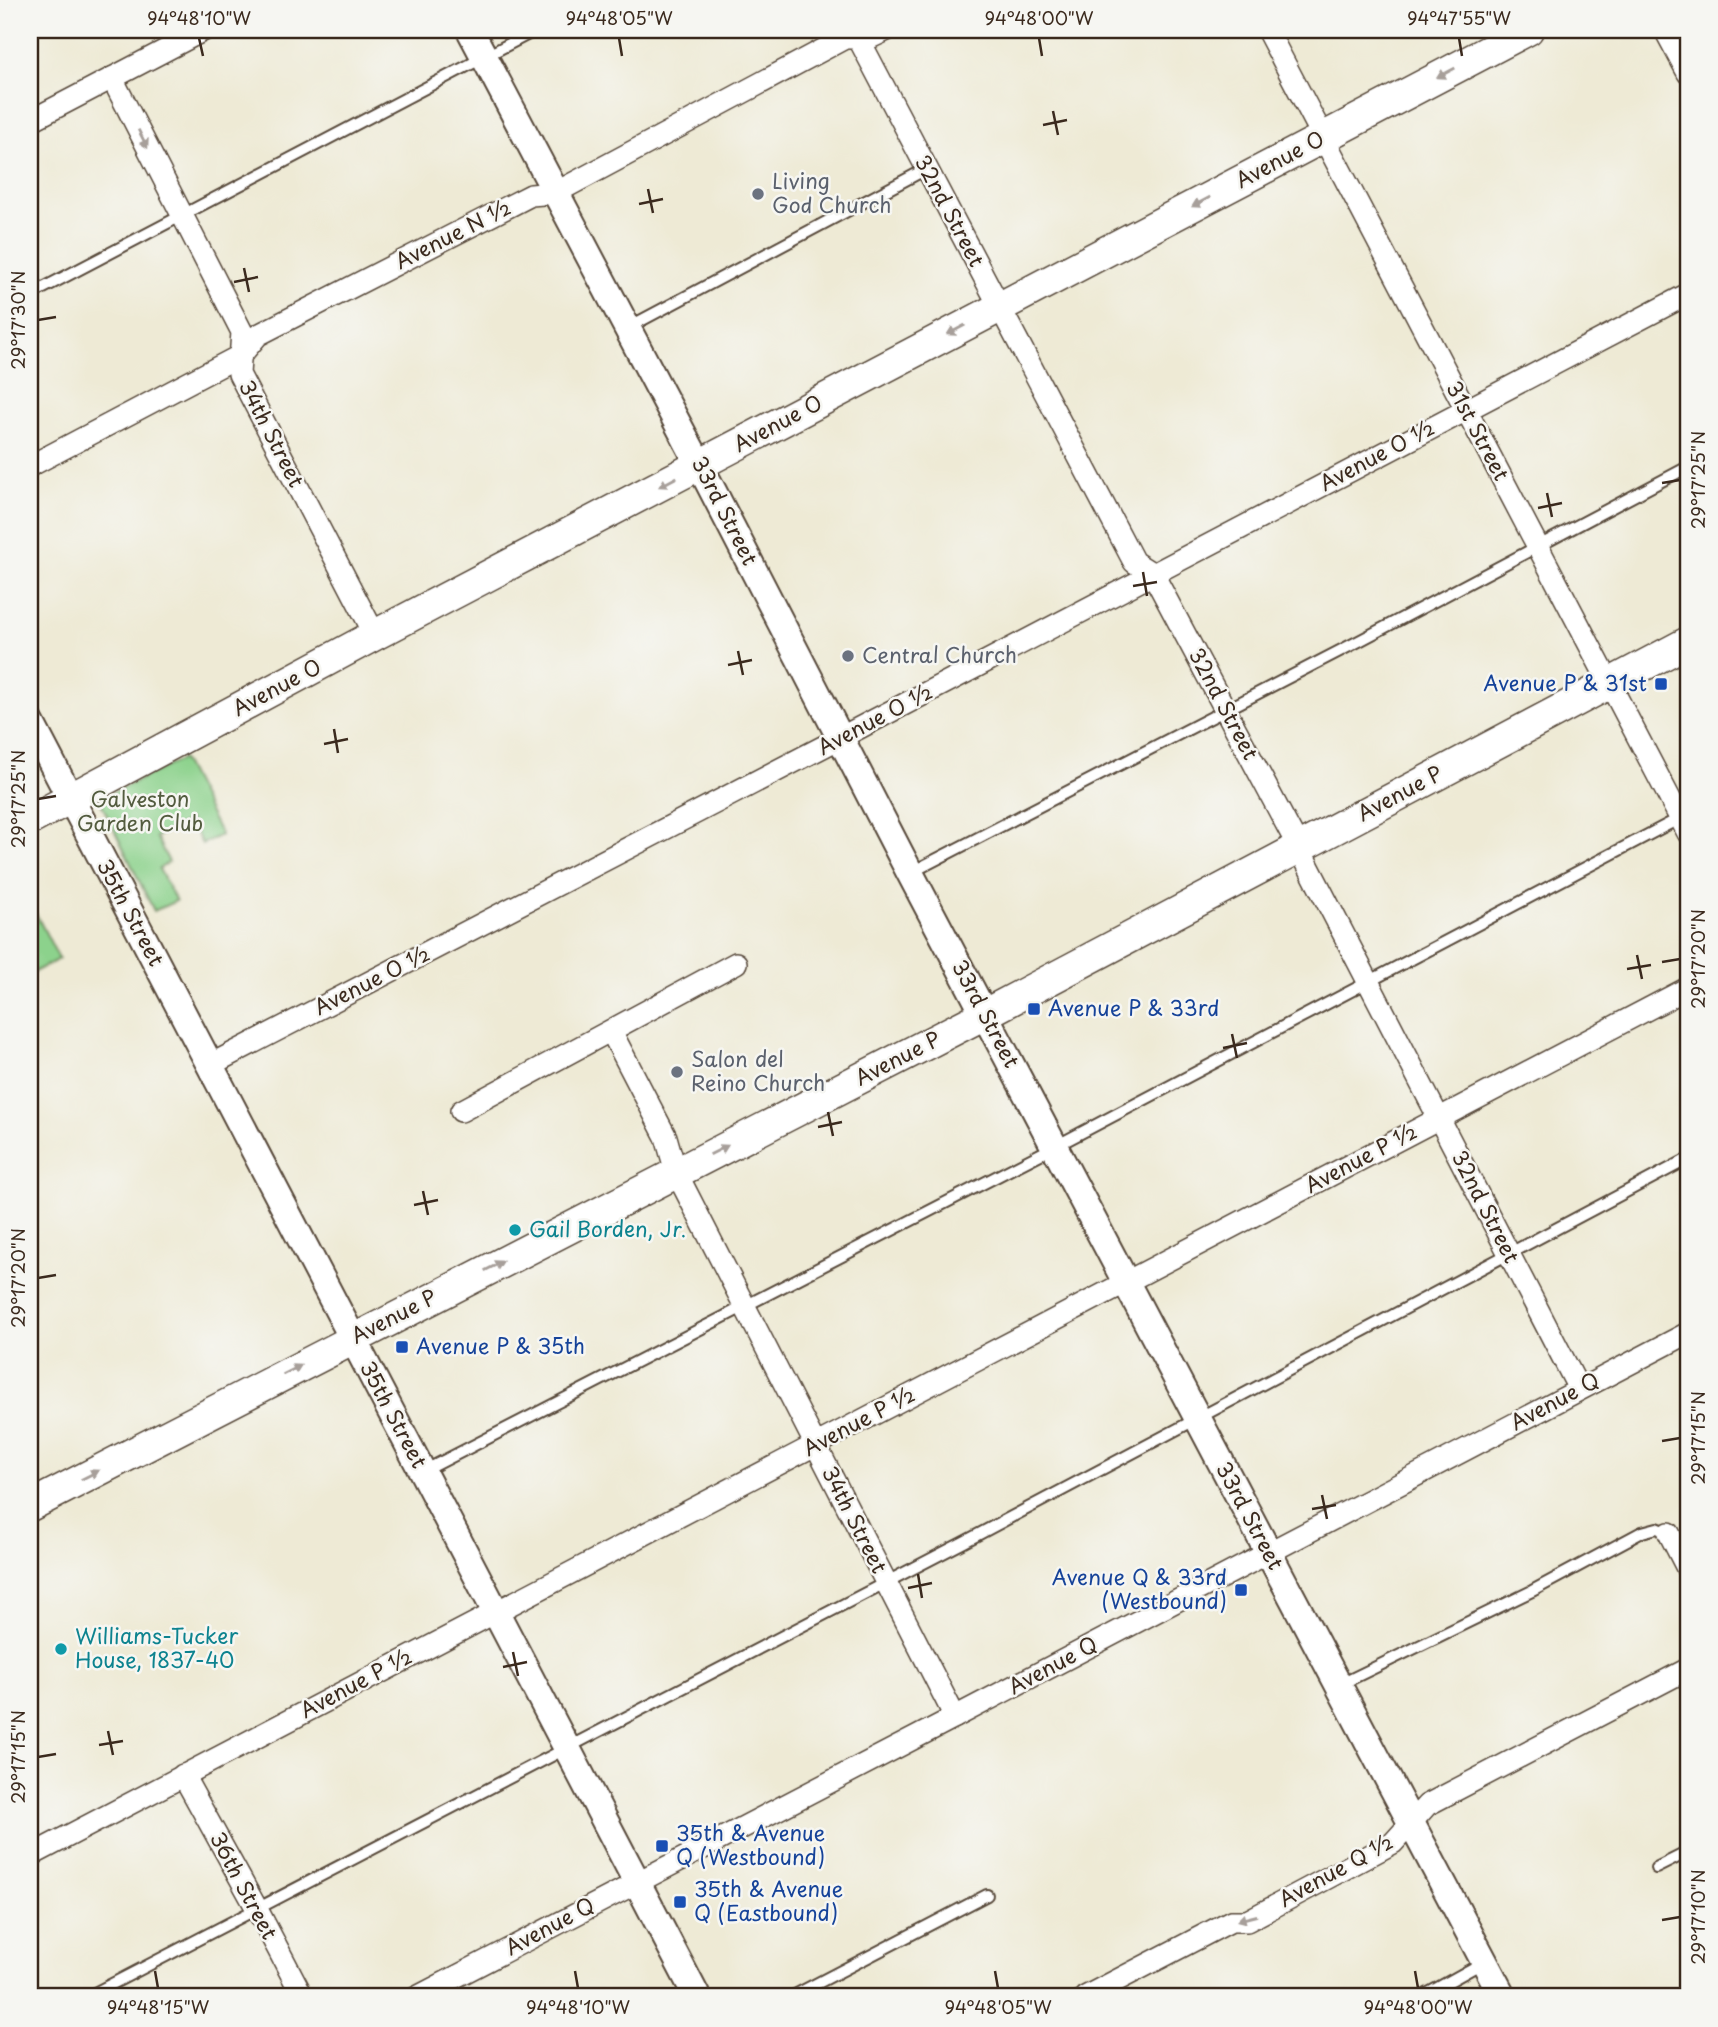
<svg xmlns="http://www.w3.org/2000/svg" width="1718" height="2027" viewBox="0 0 1718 2027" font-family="'Playpen Sans',sans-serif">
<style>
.green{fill:#8cd28c;stroke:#647e55;stroke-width:2}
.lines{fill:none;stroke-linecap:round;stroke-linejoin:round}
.service-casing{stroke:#564739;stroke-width:14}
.minor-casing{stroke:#564739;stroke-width:24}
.tertiary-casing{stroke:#564739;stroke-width:30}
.secondary-casing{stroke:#564739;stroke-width:33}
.service{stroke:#fff;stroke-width:10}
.minor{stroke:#fff;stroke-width:21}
.tertiary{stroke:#fff;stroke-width:26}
.secondary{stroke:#fff;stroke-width:30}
.oneway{fill:#a79f9a}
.ticks{fill:none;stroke:#3b2a1e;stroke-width:2.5}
.worship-dot{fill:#6b7280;stroke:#f6f6f2;stroke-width:2.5}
.transit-dot{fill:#1a4fb4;stroke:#f6f6f2;stroke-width:2.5}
.culture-dot{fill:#0f9aa8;stroke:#f6f6f2;stroke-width:2.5}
.labels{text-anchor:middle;stroke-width:5;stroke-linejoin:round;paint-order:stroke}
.street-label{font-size:21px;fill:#3b2a1e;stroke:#f6f6f2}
.worship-label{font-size:21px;fill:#5b616d;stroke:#f6f6f2;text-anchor:start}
.transit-label{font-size:21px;fill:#164399;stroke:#f6f6f2;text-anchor:start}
.park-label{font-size:21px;fill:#535c3f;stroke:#f6f6f2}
.culture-label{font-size:21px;fill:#0d838f;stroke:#f6f6f2;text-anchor:start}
.neatline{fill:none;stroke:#3b2a1e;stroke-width:2.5}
.ticks-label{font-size:18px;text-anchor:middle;fill:#3b2a1e}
</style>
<rect width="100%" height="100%" fill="#f6f6f2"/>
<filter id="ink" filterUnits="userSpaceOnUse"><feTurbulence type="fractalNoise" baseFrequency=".0143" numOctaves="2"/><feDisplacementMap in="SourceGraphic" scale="14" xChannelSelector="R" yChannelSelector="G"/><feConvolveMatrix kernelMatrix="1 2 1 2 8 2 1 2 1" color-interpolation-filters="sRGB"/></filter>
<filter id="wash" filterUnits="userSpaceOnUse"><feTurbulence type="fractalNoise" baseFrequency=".00686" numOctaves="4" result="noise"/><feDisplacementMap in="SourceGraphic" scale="28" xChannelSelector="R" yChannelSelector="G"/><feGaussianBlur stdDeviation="1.57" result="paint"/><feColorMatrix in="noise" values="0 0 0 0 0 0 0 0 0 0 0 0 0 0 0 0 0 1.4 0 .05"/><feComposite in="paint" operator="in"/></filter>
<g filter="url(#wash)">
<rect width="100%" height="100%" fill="#eeead5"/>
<!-- green -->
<g class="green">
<polygon points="182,759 221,835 202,844 189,820 156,837 169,862 159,869 176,901 154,911 99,799"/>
<polygon points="34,910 59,959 30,974 30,912"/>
</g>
</g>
<g filter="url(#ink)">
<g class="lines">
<defs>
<g id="service">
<polyline points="30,295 536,30"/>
<polyline points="629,327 926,169"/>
<polyline points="910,873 1359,641 1688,467"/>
<polyline points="422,1472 1054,1147 1684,816"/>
<polyline points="1339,1685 1532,1591 1642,1532 1657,1528 1669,1533"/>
<polyline points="1656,1868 1688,1852"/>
<polyline points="87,1997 964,1542 1688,1159"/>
<polyline points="791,1997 987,1895"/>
<polyline points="1421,1997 1484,1962"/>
</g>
<g id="minor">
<polyline points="854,30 1134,562 1153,574 1299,848 1579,1389"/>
<polyline points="1267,30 1688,833"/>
<polyline points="1665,30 1688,73"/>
<polyline points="112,78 242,332 239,374 375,635"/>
<polyline points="30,121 204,30"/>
<polyline points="30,466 241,355 258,335 531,195 555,193 845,38 870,38 887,30"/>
<polyline points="611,1031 666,1137 676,1172 955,1717"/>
<polyline points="210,1065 840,738 1688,294"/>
<polyline points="461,1111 736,963"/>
<polyline points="1669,1533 1688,1570"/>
<polyline points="183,1775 257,1909 303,1997"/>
<polyline points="30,1856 1688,988"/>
<polyline points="417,1997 955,1717 1688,1333"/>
<polyline points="1085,1997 1231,1921 1247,1921 1393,1843 1427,1805 1688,1669"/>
</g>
<g id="tertiary">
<polyline points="470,30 700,466 910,873 1503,1997"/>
<polyline points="30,721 697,1997"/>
</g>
<g id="secondary">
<polyline points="30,820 375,635 1528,30"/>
<polyline points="30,1506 985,1014 1688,642"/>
</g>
</defs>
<!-- service casing -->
<use href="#service" class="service-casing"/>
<!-- minor casing -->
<use href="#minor" class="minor-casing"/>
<!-- tertiary casing -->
<use href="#tertiary" class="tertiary-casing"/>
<!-- secondary casing -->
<use href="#secondary" class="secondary-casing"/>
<!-- service -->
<use href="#service" class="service"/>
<!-- minor -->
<use href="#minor" class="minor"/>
<!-- tertiary -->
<use href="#tertiary" class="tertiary"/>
<!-- secondary -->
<use href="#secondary" class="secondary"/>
</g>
<!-- one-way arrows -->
<defs><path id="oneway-solid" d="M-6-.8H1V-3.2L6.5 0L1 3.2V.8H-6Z" transform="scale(1.75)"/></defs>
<g class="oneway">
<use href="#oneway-solid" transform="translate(1446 73) rotate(152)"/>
<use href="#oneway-solid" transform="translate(143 139) rotate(63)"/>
<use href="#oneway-solid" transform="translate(1201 202) rotate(152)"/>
<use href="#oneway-solid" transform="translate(956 330) rotate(152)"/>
<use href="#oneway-solid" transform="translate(668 482) rotate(152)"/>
<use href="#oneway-solid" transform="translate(719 1150) rotate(-27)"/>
<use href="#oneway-solid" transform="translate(494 1266) rotate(-27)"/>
<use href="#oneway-solid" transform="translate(292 1370) rotate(-27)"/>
<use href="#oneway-solid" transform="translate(90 1475) rotate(-27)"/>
<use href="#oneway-solid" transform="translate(1247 1918) rotate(165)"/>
</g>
</g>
<!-- ticks -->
<path class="ticks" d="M199,38L203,56M619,38L622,56M1039,38L1042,56M1459,38L1462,56M1053,111L1058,135M1043,125L1067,120M648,189L653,213M639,204L663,199M244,268L249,292M234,282L258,277M38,320L56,317M1662,483L1680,480M1547,493L1552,517M1538,508L1562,503M1143,572L1147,596M1133,586L1157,582M738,651L743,675M728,665L752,660M334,729L338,753M324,744L348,739M38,799L56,796M1637,955L1642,979M1662,962L1680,959M1627,969L1651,965M1232,1034L1237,1058M1223,1048L1247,1043M828,1112L833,1136M818,1127L842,1122M423,1191L428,1215M414,1205L438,1200M38,1278L56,1275M1662,1441L1680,1438M1322,1495L1327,1519M1312,1509L1336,1505M918,1574L922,1598M908,1588L932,1583M513,1652L518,1676M503,1667L527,1662M108,1731L113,1755M99,1745L123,1741M38,1757L56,1754M1662,1920L1680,1917M155,1971L158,1988M575,1971L578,1988M995,1971L998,1988M1415,1971L1418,1988"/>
<!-- markers -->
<g class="worship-dot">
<circle cx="758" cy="194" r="7"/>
<circle cx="848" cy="656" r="7"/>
<circle cx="677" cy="1072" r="7"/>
</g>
<g class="transit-dot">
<rect x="1654" y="677" width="14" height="14" rx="3.5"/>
<rect x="1027" y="1002" width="14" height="14" rx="3.5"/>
<rect x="395" y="1340" width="14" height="14" rx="3.5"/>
<rect x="1234" y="1583" width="14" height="14" rx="3.5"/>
<rect x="655" y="1839" width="14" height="14" rx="3.5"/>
<rect x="673" y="1895" width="14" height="14" rx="3.5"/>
</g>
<g class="culture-dot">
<circle cx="515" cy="1230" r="7"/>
<circle cx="61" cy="1649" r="7"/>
</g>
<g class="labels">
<!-- street labels -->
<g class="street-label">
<text transform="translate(1280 160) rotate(-28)" y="7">Avenue O</text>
<text transform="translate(949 211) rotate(62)" y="7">32nd Street</text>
<text transform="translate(453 235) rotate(-27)" y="7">Avenue N ½</text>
<text transform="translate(778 424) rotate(-28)" y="7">Avenue O</text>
<text transform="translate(1477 431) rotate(62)" y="7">31st Street</text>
<text transform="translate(271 434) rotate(63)" y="7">34th Street</text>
<text transform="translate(1377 456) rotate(-28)" y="7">Avenue O ½</text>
<text transform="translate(724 511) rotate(63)" y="7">33rd Street</text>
<text transform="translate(277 688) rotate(-28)" y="7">Avenue O</text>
<text transform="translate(1223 704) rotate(62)" y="7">32nd Street</text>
<text transform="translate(875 720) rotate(-28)" y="7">Avenue O ½</text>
<text transform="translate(1400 794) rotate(-28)" y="7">Avenue P</text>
<text transform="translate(130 913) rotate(62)" y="7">35th Street</text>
<text transform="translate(372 981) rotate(-27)" y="7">Avenue O ½</text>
<text transform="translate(985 1014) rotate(62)" y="7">33rd Street</text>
<text transform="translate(898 1059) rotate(-27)" y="7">Avenue P</text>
<text transform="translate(1361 1159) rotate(-28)" y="7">Avenue P ½</text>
<text transform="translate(1485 1207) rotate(63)" y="7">32nd Street</text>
<text transform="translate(394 1317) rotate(-27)" y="7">Avenue P</text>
<text transform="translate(1555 1402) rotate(-28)" y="7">Avenue Q</text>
<text transform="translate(393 1415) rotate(62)" y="7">35th Street</text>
<text transform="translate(859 1422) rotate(-28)" y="7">Avenue P ½</text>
<text transform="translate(1249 1516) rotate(62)" y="7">33rd Street</text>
<text transform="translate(854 1520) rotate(63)" y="7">34th Street</text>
<text transform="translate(1053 1666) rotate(-28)" y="7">Avenue Q</text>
<text transform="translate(356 1684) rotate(-28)" y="7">Avenue P ½</text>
<text transform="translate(1336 1871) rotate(-29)" y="7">Avenue Q ½</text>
<text transform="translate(243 1886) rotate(62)" y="7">36th Street</text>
<text transform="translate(550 1927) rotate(-28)" y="7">Avenue Q</text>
</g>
<!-- worship labels -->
<g class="worship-label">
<text x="772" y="189">Living<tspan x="772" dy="24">God Church</tspan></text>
<text x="862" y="663">Central Church</text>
<text x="691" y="1067">Salon del<tspan x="691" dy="24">Reino Church</tspan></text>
</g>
<!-- transit labels -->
<g class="transit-label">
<text x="1647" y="691" text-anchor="end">Avenue P &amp; 31st</text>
<text x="1048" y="1016">Avenue P &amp; 33rd</text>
<text x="416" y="1354">Avenue P &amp; 35th</text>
<text x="1227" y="1585" text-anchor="end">Avenue Q &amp; 33rd<tspan x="1227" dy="24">(Westbound)</tspan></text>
<text x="676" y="1841">35th &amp; Avenue<tspan x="676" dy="24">Q (Westbound)</tspan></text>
<text x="694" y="1897">35th &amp; Avenue<tspan x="694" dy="24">Q (Eastbound)</tspan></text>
</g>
<!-- park labels -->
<g class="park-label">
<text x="140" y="807">Galveston<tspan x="140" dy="24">Garden Club</tspan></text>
</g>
<!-- culture labels -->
<g class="culture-label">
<text x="529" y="1237">Gail Borden, Jr.</text>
<text x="75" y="1644">Williams-Tucker<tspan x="75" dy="24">House, 1837-40</tspan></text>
</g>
</g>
<!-- margin -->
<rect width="1718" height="2027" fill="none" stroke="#f6f6f2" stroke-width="77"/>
<rect x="38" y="38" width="1642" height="1950" class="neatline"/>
<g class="ticks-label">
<text x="199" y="25">94°48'10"W</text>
<text x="619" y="25">94°48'05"W</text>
<text x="1039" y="25">94°48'00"W</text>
<text x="1459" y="25">94°47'55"W</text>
<text transform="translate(19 320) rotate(-90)" y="6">29°17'30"N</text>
<text transform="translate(1699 480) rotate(-90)" y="6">29°17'25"N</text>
<text transform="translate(19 799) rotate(-90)" y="6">29°17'25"N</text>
<text transform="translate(1699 959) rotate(-90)" y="6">29°17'20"N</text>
<text transform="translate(19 1278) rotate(-90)" y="6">29°17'20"N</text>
<text transform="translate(1699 1438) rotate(-90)" y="6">29°17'15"N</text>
<text transform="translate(19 1757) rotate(-90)" y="6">29°17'15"N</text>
<text transform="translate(1699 1917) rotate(-90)" y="6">29°17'10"N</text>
<text x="158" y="2014">94°48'15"W</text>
<text x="578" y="2014">94°48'10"W</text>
<text x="998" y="2014">94°48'05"W</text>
<text x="1418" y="2014">94°48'00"W</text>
</g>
</svg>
